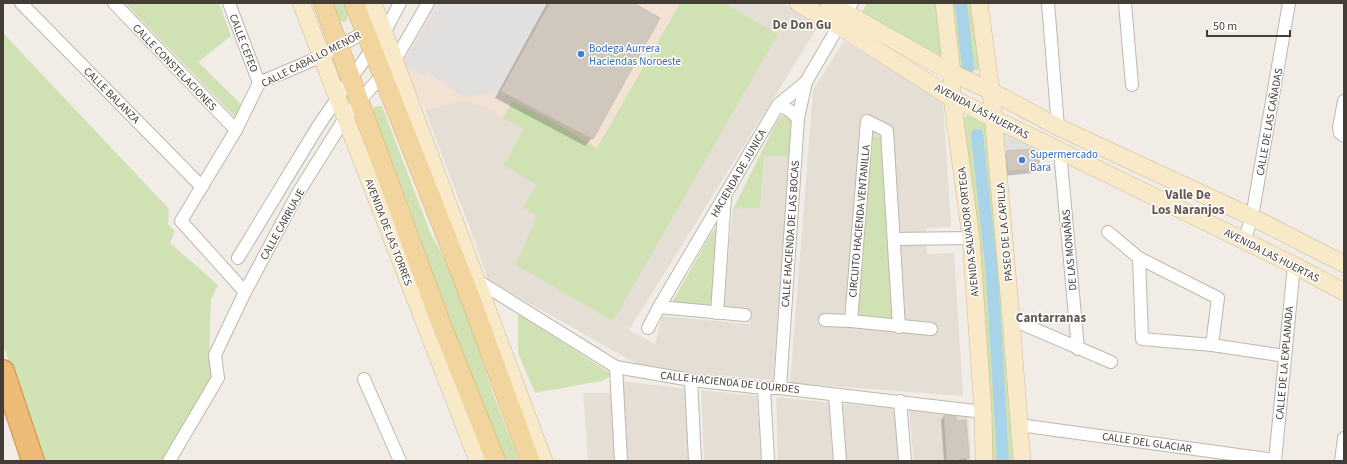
<svg xmlns="http://www.w3.org/2000/svg" width="1347" height="464" viewBox="0 0 1347 464" font-family="'Source Sans 3',sans-serif">
<style>
.residential{fill:#e4ded5}
.commercial{fill:#f1e2d4}
.green{fill:#d0e1b4}
.parking{fill:#e2e0de}
.shadow{fill:#0003}
.lines{fill:none;stroke-linecap:round;stroke-linejoin:round}
.canal{stroke:#a9d3e7;stroke-width:12}
.building{fill:#d1c8bd;stroke:#cbbfb1}
.street-casing{stroke:#beb7ad;stroke-width:14}
.secondary-casing{stroke:#cbbb9b;stroke-width:18}
.primary-casing{stroke:#d5af71;stroke-width:20}
.highway-casing{stroke:#ca9047;stroke-width:24}
.street{stroke:#fff;stroke-width:12}
.secondary{stroke:#f8e9c9;stroke-width:17}
.primary{stroke:#f2d49e;stroke-width:19}
.highway{stroke:#ecbc76;stroke-width:22}
.shop-dot{fill:#3f7fe0;stroke:#fff;stroke-width:1.5}
.labels{text-anchor:middle;stroke-width:3;stroke-linejoin:round;paint-order:stroke}
.street-label{font-size:11px;fill:#433d36;stroke:#fff}
.shop-label{font-size:11px;fill:#366cbe;stroke:#fff;text-anchor:start}
.quarter-label{font-size:13px;font-weight:bold;fill:#645a4f;stroke:#fff}
</style>
<rect width="100%" height="100%" fill="#f1ede6"/>
<!-- residential -->
<g class="residential">
<polygon points="723,3 782,3 819,25 629,330 655,344 662,316 750,324 752,314 723,310 733,209 760,208 764,156 792,157 773,380 644,368 488,280 475,242 425,110 464,100 490,109 524,129 503,165 536,185 523,207 778,34"/>
<polygon points="844,41 943,100 951,227 926,228 927,254 954,253 963,396 790,383 813,90"/>
<polygon points="619,381 687,389 691,461 628,461"/>
<polygon points="701,390 757,396 761,461 704,461"/>
<polygon points="583,393 613,393 617,461 588,461"/>
<polygon points="776,397 833,403 836,461 778,461"/>
<polygon points="843,404 896,408 900,461 846,461"/>
<polygon points="909,409 968,414 971,461 914,461"/>
</g>
<!-- commercial -->
<polygon class="commercial" points="436,3 680,3 597,148 552,121 514,101 503,118 490,109 464,101 425,110 401,65"/>
<!-- green -->
<g class="green">
<polygon points="125,3 219,3 231,36 198,62 242,105 235,117"/>
<polygon points="330,3 344,3 348,14 347,20 344,22 340,21"/>
<polygon points="680,3 723,3 778,34 613,321 516,265 537,216 523,207 536,185 503,165 524,129 503,118 513,101 552,121 597,148"/>
<polygon points="867,3 940,3 946,65 860,16"/>
<polygon points="952,3 975,3 983,61 978,70 966,73 959,67"/>
<polygon points="3,33 169,209 168,224 175,231 170,243 218,285 211,299 209,364 215,375 165,461 42,461 3,344"/>
<polygon points="378,106 382,106 430,232 444,258 461,294 493,393 519,461 506,461 428,266 420,237 374,116 372,111 374,107"/>
<polygon points="968,114 986,123 1016,461 984,461 962,121"/>
<polygon points="781,116 789,116 795,122 792,157 764,156 760,208 733,209 776,123"/>
<polygon points="877,136 879,137 884,143 894,321 857,318 871,142 873,137"/>
<polygon points="715,229 721,230 714,310 669,308 712,232"/>
<polygon points="518,314 613,375 601,381 535,393 518,353"/>
</g>
<!-- parking -->
<g class="parking">
<polygon points="439,3 550,3 501,91 464,97 429,73 425,77 403,63"/>
<polygon points="1003,129 1038,149 1004,151"/>
</g>
<!-- shadow -->
<g class="shadow">
<polygon points="547,3 631,3 659,18 592,138 585,146 495,98"/>
<polygon points="1007,152 1039,168 1033,173 1003,176 1001,158"/>
<polygon points="944,416 968,458 965,461 944,461 941,420"/>
</g>
<g class="lines">
<!-- canal -->
<g class="canal">
<polyline points="961,3 968,68"/>
<polyline points="977,135 992,273 1003,461"/>
</g>
</g>
<!-- building -->
<g class="building">
<polygon points="550,3 633,3 660,18 593,139 501,91"/>
<polygon points="1034,149 1038,151 1040,168 1008,171 1006,151"/>
<polygon points="944,415 956,416 957,421 966,420 969,458 958,459 958,461 947,461"/>
</g>
<g class="lines">
<defs>
<g id="street">
<polyline points="21,3 202,187"/>
<polyline points="114,3 236,130"/>
<polyline points="229,3 259,83"/>
<polyline points="1048,3 1058,127"/>
<polyline points="1125,3 1132,85"/>
<polyline points="1344,101 1339,128 1340,133 1344,136"/>
<polyline points="778,105 789,110 798,118"/>
<polyline points="1060,151 1078,349"/>
<polyline points="1108,232 1139,258 1218,298 1212,345"/>
<polyline points="894,239 971,238"/>
<polyline points="1244,241 1252,217 1289,3"/>
<polyline points="238,258 317,128 351,78 384,33 400,3"/>
<polyline points="1139,258 1142,339 1212,345 1285,356"/>
<polyline points="478,281 616,367 691,380 764,388 780,388 983,412"/>
<polyline points="245,292 181,221 236,130 259,83 322,56 365,32 372,32"/>
<polyline points="659,307 745,315"/>
<polyline points="717,313 725,197"/>
<polyline points="1011,319 1111,362"/>
<polyline points="825,320 851,321 931,329"/>
<polyline points="851,321 867,121 887,131 899,327"/>
<polyline points="648,328 659,307 778,105 806,82 852,3"/>
<polyline points="616,367 621,461"/>
<polyline points="364,379 400,461"/>
<polyline points="691,380 695,461"/>
<polyline points="764,388 768,461"/>
<polyline points="780,388 798,118 806,82"/>
<polyline points="835,395 840,461"/>
<polyline points="900,401 905,461"/>
<polyline points="1019,425 1275,460"/>
<polyline points="169,461 218,378 215,355 245,292 298,193 345,118 382,75 394,62 428,3"/>
<polyline points="1275,461 1294,265"/>
<polyline points="1341,461 1344,438"/>
</g>
<g id="secondary">
<polyline points="301,3 478,461"/>
<polyline points="373,3 544,461"/>
<polyline points="798,3 839,26 952,98 1294,265 1344,292"/>
<polyline points="829,3 952,73 991,91 1058,127 1252,217 1344,264"/>
<polyline points="944,3 952,73 952,98 971,238 983,412 984,461"/>
<polyline points="979,3 991,91 1011,319 1022,461"/>
</g>
<g id="primary">
<polyline points="323,3 440,321 496,461"/>
<polyline points="354,3 467,289 530,461"/>
</g>
<polyline id="highway" points="3,371 33,461"/>
</defs>
<!-- street casing -->
<use href="#street" class="street-casing"/>
<!-- secondary casing -->
<use href="#secondary" class="secondary-casing"/>
<!-- primary casing -->
<use href="#primary" class="primary-casing"/>
<!-- highway casing -->
<use href="#highway" class="highway-casing"/>
<!-- street -->
<use href="#street" class="street"/>
<!-- secondary -->
<use href="#secondary" class="secondary"/>
<!-- primary -->
<use href="#primary" class="primary"/>
<!-- highway -->
<use href="#highway" class="highway"/>
</g>
<!-- markers -->
<g class="shop-dot">
<circle cx="581" cy="54" r="4"/>
<circle cx="1022" cy="160" r="4"/>
</g>
<g class="labels">
<!-- street labels -->
<g class="street-label">
<text transform="translate(244 43) rotate(69)" y="4">CALLE CEFEO</text>
<text transform="translate(311 59) rotate(-27)" y="4">CALLE CABALLO MENOR</text>
<text transform="translate(175 67) rotate(46)" y="4">CALLE CONSTELACIONES</text>
<text transform="translate(112 95) rotate(45)" y="4">CALLE BALANZA</text>
<text transform="translate(982 111) rotate(28)" y="4">AVENIDA LAS HUERTAS</text>
<text transform="translate(1269 122) rotate(-80)" y="4">CALLE DE LAS CAÑADAS</text>
<text transform="translate(738 173) rotate(-60)" y="4">HACIENDA DE JUNICA</text>
<text transform="translate(859 221) rotate(-85)" y="4">CIRCUITO HACIENDA VENTANILLA</text>
<text transform="translate(282 224) rotate(-61)" y="4">CALLE CARRUAJE</text>
<text transform="translate(389 232) rotate(69)" y="4">AVENIDA DE LAS TORRES</text>
<text transform="translate(968 232) rotate(-96)" y="4">AVENIDA SALVADOR ORTEGA</text>
<text transform="translate(1004 232) rotate(-95)" y="4">PASEO DE LA CAPILLA</text>
<text transform="translate(790 234) rotate(-86)" y="4">CALLE HACIENDA DE LAS BOCAS</text>
<text transform="translate(1069 250) rotate(-95)" y="4">DE LAS MONAÑAS</text>
<text transform="translate(1272 255) rotate(27)" y="4">AVENIDA LAS HUERTAS</text>
<text transform="translate(1284 363) rotate(-85)" y="4">CALLE DE LA EXPLANADA</text>
<text transform="translate(730 382) rotate(6)" y="4">CALLE HACIENDA DE LOURDES</text>
<text transform="translate(1147 442) rotate(8)" y="4">CALLE DEL GLACIAR</text>
</g>
<!-- shop labels -->
<g class="shop-label">
<text x="589" y="52">Bodega Aurrera<tspan x="589" dy="13">Haciendas Noroeste</tspan></text>
<text x="1030" y="158">Supermercado<tspan x="1030" dy="13">Bara</tspan></text>
</g>
<!-- quarter labels -->
<g class="quarter-label">
<text x="802" y="29">De Don Gu</text>
<text x="1188" y="199">Valle De<tspan x="1188" dy="15">Los Naranjos</tspan></text>
<text x="1051" y="322">Cantarranas</text>
</g>
</g>
<!-- border -->
<rect width="1347" height="464" fill="none" stroke="#433d36" stroke-width="8"/>
<!-- scale -->
<path d="M1207 30v6h83v-6" fill="none" stroke="#433d36" stroke-width="2"/>
<text x="1213" y="30" font-size="12" fill="#433d36" stroke="#ffffff" stroke-width="3" paint-order="stroke">50 m</text>
</svg>
